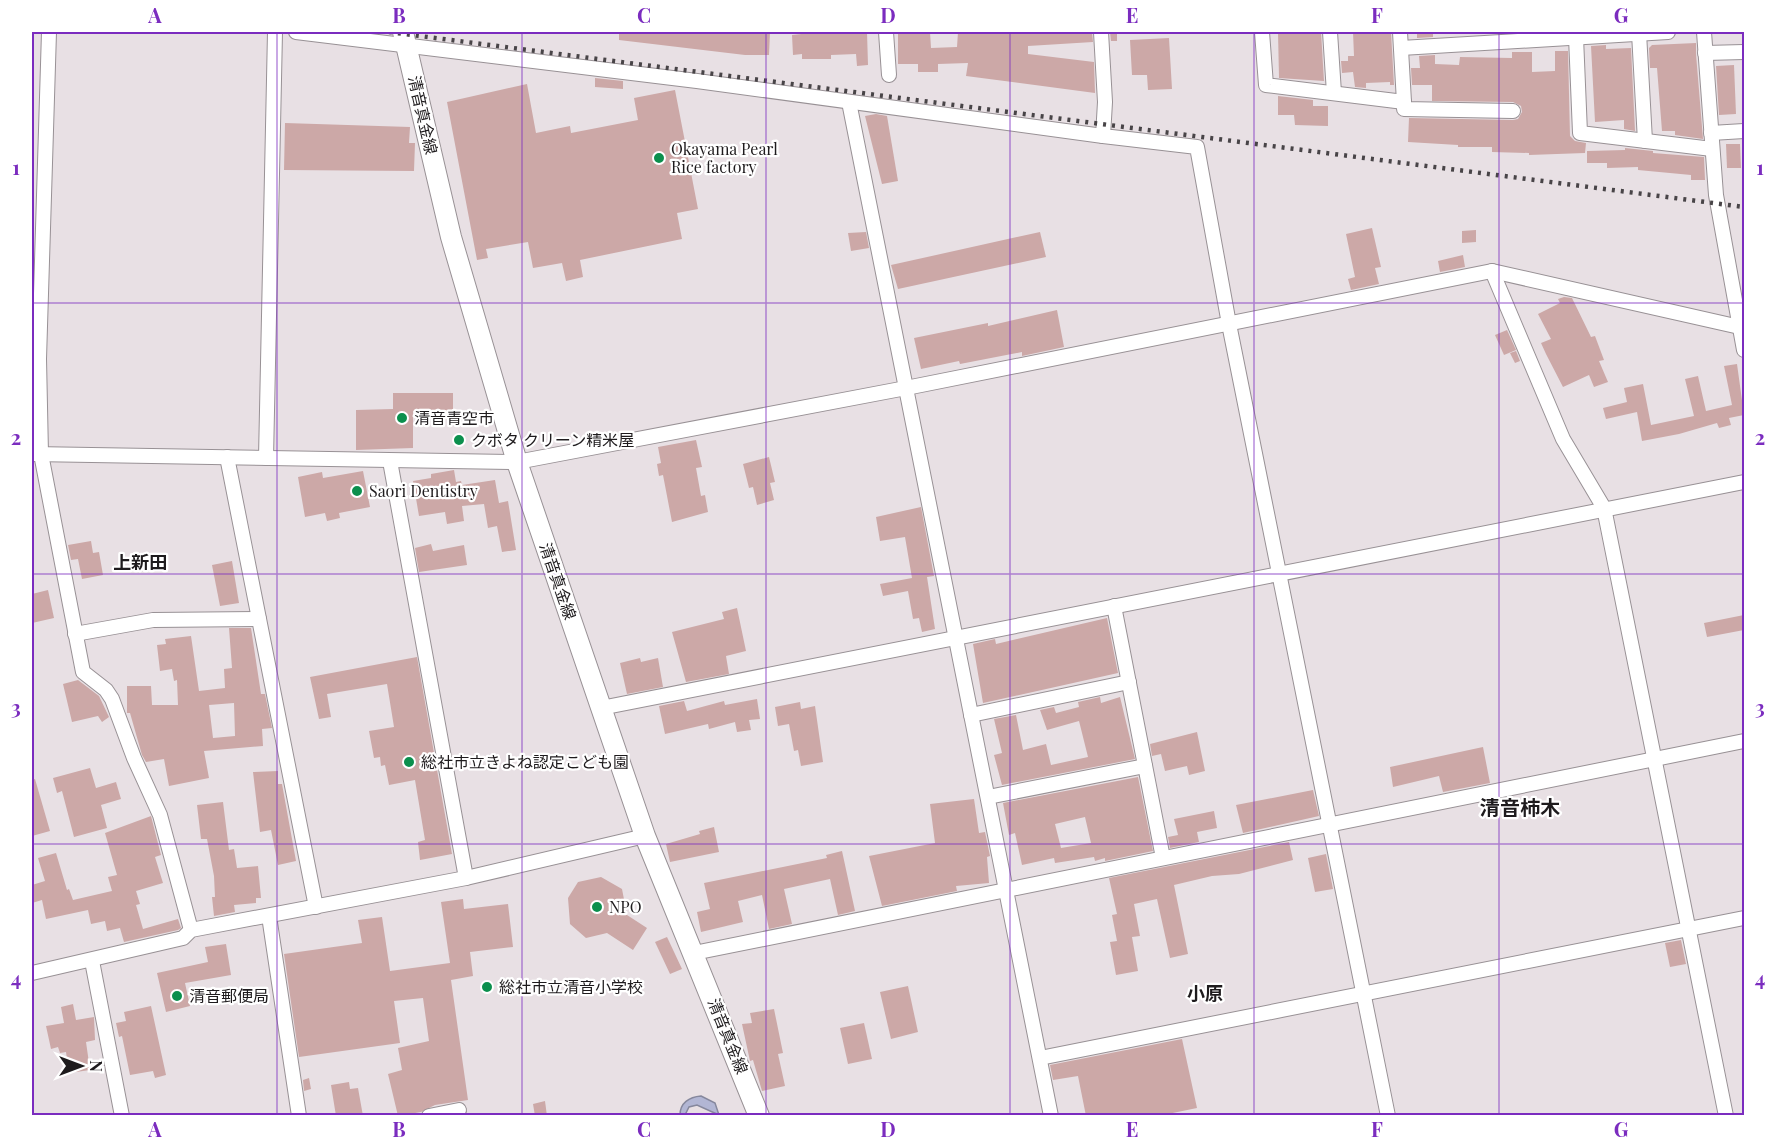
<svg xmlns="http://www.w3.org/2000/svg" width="1776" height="1147" viewBox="0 0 1776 1147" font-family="'Playfair Display','Noto Sans JP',serif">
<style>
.water{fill:#b2b6d4;stroke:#86889d;stroke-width:1.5}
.building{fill:#cca8a7;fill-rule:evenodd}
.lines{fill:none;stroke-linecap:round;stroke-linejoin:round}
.minor-casing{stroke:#989195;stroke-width:16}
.secondary-casing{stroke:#989195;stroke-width:22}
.minor{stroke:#fff;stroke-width:14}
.secondary{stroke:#fff;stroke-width:20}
.rail{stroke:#484447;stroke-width:4.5;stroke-dasharray:3 6;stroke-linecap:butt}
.grid{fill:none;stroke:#7b2cbf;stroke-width:1.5;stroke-opacity:0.55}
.poi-dot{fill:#0b8f4d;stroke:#fff;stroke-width:2}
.labels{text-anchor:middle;stroke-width:4.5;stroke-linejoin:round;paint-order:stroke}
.street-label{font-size:16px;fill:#1e1b1d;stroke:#fff}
.poi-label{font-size:16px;fill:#1e1b1d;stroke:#fff;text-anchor:start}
.neighbourhood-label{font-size:18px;font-weight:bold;fill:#1e1b1d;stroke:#fff}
.quarter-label{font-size:20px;font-weight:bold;fill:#1e1b1d;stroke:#fff}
.neatline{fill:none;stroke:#7b2cbf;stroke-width:2}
.grid-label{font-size:20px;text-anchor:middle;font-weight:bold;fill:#7b2cbf}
</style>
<rect width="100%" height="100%" fill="#e8e0e4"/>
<!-- water -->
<path class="water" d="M701,1096L715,1103L719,1115L697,1105L689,1107L685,1115H680C680,1103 689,1097 701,1096Z"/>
<!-- building -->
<g class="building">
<polygon points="619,32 770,32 769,55 745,55 619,40"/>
<polygon points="820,32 867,32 868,65 857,66 856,54 831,55 831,59 802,59 802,54 793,55 792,35"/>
<polygon points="898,32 930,32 931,48 957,47 958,32 1092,32 1093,42 1028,46 1028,54 1094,62 1095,93 966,76 968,63 938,64 938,72 918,72 918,64 898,64"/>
<polygon points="1110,32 1117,32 1117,41 1111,41"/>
<polygon points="1278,32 1321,32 1324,81 1279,78"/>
<polygon points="1353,32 1391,32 1394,85 1390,85 1390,82 1366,83 1366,88 1355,87 1353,72 1342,73 1341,61 1348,61 1348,56 1354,56"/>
<polygon points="1417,32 1433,32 1433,37 1417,38"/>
<polygon points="1169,38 1172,89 1148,90 1147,75 1132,75 1130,40"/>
<polygon points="1696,43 1696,54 1703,139 1675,135 1675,131 1662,131 1657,68 1650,68 1649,48 1652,45"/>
<polygon points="1606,45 1606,49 1631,48 1635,131 1624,129 1624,120 1595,122 1591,46"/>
<polygon points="1555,51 1568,51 1570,136 1575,141 1586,143 1585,153 1529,155 1529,153 1492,152 1492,147 1458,147 1458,145 1408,142 1409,118 1513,120 1518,119 1522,112 1521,106 1513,102 1432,101 1432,85 1412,85 1411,68 1420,68 1419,56 1435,55 1435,64 1459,65 1460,57 1512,58 1512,52 1532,52 1532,72 1555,71"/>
<polygon points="1734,65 1736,114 1719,115 1716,66"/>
<polygon points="595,78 623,81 623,89 595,87"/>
<polygon points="527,84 536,133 570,126 571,133 638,120 634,98 675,90 698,209 677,213 682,239 580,260 583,277 566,281 562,263 533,268 528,242 486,249 488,258 477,260 447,102"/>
<polygon points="1278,96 1313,100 1313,106 1328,106 1328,126 1295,125 1294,115 1278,115"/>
<polygon points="876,114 887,116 898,181 882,184 865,116"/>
<polygon points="285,123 410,127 409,143 415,143 414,171 284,170"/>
<polygon points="1726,144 1740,144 1741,168 1727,168"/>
<polygon points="1625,148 1653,151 1653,153 1704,157 1705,180 1691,180 1691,175 1638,170 1638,167 1607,168 1607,163 1587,163 1587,151 1625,150"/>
<polygon points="1372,228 1381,267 1375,268 1379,284 1351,290 1348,279 1355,277 1346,234"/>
<polygon points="1476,230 1476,242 1462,243 1462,231"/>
<polygon points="866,232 869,248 851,251 848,233"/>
<polygon points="1040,232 1046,257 898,289 891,265"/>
<polygon points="1463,255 1465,267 1440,272 1438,261"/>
<polygon points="1564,297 1572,298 1591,337 1595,336 1604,360 1599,361 1608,382 1594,387 1589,375 1563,387 1546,354 1541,343 1551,339 1538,314 1560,303 1558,299"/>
<polygon points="1057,310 1064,347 1022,356 1022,352 960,364 959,361 921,369 914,338 988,323 988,326"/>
<polygon points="1507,330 1516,350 1504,355 1495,335"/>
<polygon points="1516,351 1520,361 1515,363 1510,353"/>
<polygon points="1737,364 1744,415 1729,418 1731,425 1719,428 1717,423 1679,434 1642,441 1637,412 1606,419 1603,408 1627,402 1624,388 1643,384 1651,425 1694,416 1685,379 1698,376 1706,411 1732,405 1724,366"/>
<polygon points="393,393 453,393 453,411 413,411 413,448 356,450 356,410 393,409"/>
<polygon points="696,440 702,467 696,468 701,496 705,495 708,512 672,522 663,475 659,476 657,464 661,463 658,447"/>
<polygon points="769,457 775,482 770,483 774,500 757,505 753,487 749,488 743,464"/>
<polygon points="454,470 456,482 461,481 462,485 495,480 499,503 508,501 516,550 502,552 497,526 488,528 484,504 462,506 464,521 447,524 445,512 419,516 413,481 431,478 431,474"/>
<polygon points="363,471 370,507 339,513 340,518 327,521 325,513 305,517 298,477 322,472 323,478"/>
<polygon points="921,507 934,576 927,577 935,629 922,632 919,618 913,619 908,591 883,596 880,584 912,578 905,537 880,541 876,517"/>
<polygon points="91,541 93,553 99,552 103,575 82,579 78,559 71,560 68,545"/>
<polygon points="431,544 433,551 464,545 467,565 419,572 415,548"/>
<polygon points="232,561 239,603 220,606 212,565"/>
<polygon points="48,590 54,618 32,623 32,594"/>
<polygon points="737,608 746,651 726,656 729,674 686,682 672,632 724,619 722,612"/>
<polygon points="1744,615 1744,630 1707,637 1704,623"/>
<polygon points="1107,618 1118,673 983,703 973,644 995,639 996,644"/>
<path d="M229,628H251L261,694H265L272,728L262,729L263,746L204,751L209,778L169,786L164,759L146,762L142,755L130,713H127V686H151L152,705H178L177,680L174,681L172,669L160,671L157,645L166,644L165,639L191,636L199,691L225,688L224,669L232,668ZM234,703L235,736L213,738L209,705Z"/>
<polygon points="417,657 452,854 420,860 418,842 425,840 415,780 389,785 385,765 381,766 380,757 374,758 369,731 394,727 387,684 327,694 331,717 319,719 310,677"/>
<polygon points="640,658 641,662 658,658 663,687 627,694 620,663"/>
<polygon points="78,680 99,696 109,717 102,722 98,716 72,722 63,684"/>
<polygon points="1100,697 1101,703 1120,697 1135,759 1002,785 994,755 1002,753 994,719 1016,715 1023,750 1046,744 1051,765 1088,757 1079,721 1047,730 1040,710 1054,707 1056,713 1079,707 1078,702"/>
<polygon points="757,699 760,719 749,720 751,730 737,732 735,722 709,729 708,724 665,734 659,706 684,701 687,711 724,701 725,705"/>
<polygon points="800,702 801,709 815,706 823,762 801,766 798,750 794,751 789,724 778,726 775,707"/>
<polygon points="1197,732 1205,771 1189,775 1187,766 1165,771 1161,754 1152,756 1150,744"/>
<polygon points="1483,747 1490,783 1443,792 1439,776 1393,787 1390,767"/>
<polygon points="90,768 96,788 116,782 121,799 101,805 107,828 74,837 62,791 57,793 53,778"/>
<polygon points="278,771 278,784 282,784 296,861 278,865 271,830 260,832 253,772"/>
<path d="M1138,777L1153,851L1105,861V858L1095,861L1094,857L1055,863L1054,858L1022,865L1015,833L1009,835L1003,803ZM1085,817L1091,843L1061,848L1055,824Z"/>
<polygon points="35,779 50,831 32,836 32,780"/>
<polygon points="1313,790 1319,816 1243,833 1236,805"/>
<polygon points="974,799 979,833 985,832 990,856 987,857 989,883 956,886 957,891 882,906 869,856 935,843 930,804"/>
<polygon points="223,802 229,850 234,849 237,868 258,866 261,898 256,898 256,903 234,905 235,912 214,916 212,897 215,897 214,876 207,839 201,839 197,805"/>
<polygon points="1214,811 1217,828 1197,832 1199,842 1170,848 1168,837 1178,835 1174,819"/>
<polygon points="151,816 161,855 155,857 163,883 136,891 140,904 136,905 143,929 178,919 181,928 178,930 124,942 120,928 107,931 105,921 91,924 88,910 46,919 42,900 32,903 32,885 45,881 38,858 56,853 67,890 69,889 73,900 112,891 108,877 117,875 105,833"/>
<polygon points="714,827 719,852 670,862 666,844 700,834 699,831"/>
<polygon points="1289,842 1293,860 1239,874 1212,876 1174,885 1188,954 1170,958 1157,899 1134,904 1140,936 1132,937 1138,971 1116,975 1110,942 1117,941 1112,915 1117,914 1109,878"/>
<polygon points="842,851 855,911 838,915 830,879 784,889 792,924 769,929 762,895 738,901 743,922 701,932 697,912 710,909 704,883 827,858 826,855"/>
<polygon points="1326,854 1333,889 1315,892 1308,858"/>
<polygon points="601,877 622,889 627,915 647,928 633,950 607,933 586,938 570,924 568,898 578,882"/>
<polygon points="463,899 464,909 508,904 513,947 470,952 473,976 451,980 468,1100 435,1105 421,1112 398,1116 388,1074 402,1070 398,1048 429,1041 423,998 394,1001 400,1043 299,1057 284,954 362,943 358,920 382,917 390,971 450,963 441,902"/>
<polygon points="667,937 682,969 670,974 655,942"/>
<polygon points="1681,940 1686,964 1670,967 1665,943"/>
<polygon points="226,944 231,975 185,983 190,1006 166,1012 157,973 208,962 205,947"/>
<polygon points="908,986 918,1032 891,1039 880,992"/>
<polygon points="73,1004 76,1020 94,1017 95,1040 86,1042 90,1070 76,1072 76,1066 68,1067 66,1052 60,1053 58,1047 51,1049 46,1026 64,1023 61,1007"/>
<polygon points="151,1006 166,1075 155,1078 153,1071 130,1075 122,1036 119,1037 116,1023 126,1021 124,1012"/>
<polygon points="774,1009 783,1053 778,1054 785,1086 762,1091 753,1060 750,1061 742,1024 752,1023 750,1013"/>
<polygon points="864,1023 872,1059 848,1064 840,1028"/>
<polygon points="1182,1039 1197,1108 1158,1116 1086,1116 1078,1076 1053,1080 1050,1065"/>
<polygon points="309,1078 311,1089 304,1091 303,1080"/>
<polygon points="349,1082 350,1089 358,1088 363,1116 336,1116 331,1085"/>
<polygon points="545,1101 547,1116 535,1116 533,1104"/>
</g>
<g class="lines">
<defs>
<g id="minor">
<polyline points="49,32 39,359 41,454 83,672 106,690 112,699 134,758 160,815 191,930"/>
<polyline points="296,32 697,81 1103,136"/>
<polyline points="886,32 889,75"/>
<polyline points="1101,32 1105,102 1103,136 1197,147 1229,324 1388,1116"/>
<polyline points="1262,32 1266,85 1404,102 1400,32"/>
<polyline points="1330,32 1334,93"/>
<polyline points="1704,32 1716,195 1744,350"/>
<polyline points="1639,33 1645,141"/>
<polyline points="1576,37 1580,133 1712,149"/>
<polyline points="1401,48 1668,32"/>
<polyline points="1705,53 1744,52"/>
<polyline points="849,102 1051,1116"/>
<polyline points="1404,102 1404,109 1513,111"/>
<polyline points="1711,133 1744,131"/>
<polyline points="1492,271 1563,439 1604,508 1726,1116"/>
<polyline points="32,454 517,462 906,388 1492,271 1744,328"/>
<polyline points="227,457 316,907"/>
<polyline points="266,458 275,32"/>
<polyline points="390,461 466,878"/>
<polyline points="1114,606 1163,858"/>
<polyline points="75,634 153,620 259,619"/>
<polyline points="601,708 1744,482"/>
<polyline points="971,715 1129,682"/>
<polyline points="988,797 1145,766"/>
<polyline points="269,916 299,1116"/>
<polyline points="694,953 1744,741"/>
<polyline points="92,961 122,1116"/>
<polyline points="32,973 183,938 191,930 466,878 645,836"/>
<polyline points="1040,1058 1744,918"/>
<polyline points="429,1116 459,1110"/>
</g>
<polyline id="secondary" points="403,32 451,237 517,462 645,836 759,1116"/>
</defs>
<!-- minor casing -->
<use href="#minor" class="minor-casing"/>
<!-- secondary casing -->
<use href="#secondary" class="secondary-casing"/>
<!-- minor -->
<use href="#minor" class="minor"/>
<!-- secondary -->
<use href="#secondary" class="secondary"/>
<!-- rail -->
<polyline class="rail" points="389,32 1744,207"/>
</g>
<!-- grid -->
<path class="grid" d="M277,32V1116M522,32V1116M766,32V1116M1010,32V1116M1254,32V1116M1499,32V1116M32,303H1744M32,574H1744M32,844H1744"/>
<!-- markers -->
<g class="poi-dot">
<circle cx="659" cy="158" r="6"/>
<circle cx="402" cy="418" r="6"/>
<circle cx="459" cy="440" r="6"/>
<circle cx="357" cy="491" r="6"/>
<circle cx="409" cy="762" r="6"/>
<circle cx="597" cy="907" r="6"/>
<circle cx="487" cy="987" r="6"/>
<circle cx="177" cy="996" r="6"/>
</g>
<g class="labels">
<!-- street labels -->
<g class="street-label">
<text transform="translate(423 115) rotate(77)" y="6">清音真金線</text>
<text transform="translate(558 581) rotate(71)" y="6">清音真金線</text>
<text transform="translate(728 1036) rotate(68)" y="6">清音真金線</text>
</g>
<!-- poi labels -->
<g class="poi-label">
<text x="671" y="155">Okayama Pearl<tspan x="671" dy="18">Rice factory</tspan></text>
<text x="414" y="424">清音青空市</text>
<text x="471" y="446">クボタ クリーン精米屋</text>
<text x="369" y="497">Saori Dentistry</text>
<text x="421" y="768">総社市立きよね認定こども園</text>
<text x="609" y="913">NPO</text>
<text x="499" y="993">総社市立清音小学校</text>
<text x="189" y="1002">清音郵便局</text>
</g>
<!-- neighbourhood labels -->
<g class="neighbourhood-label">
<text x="140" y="569">上新田</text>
<text x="1205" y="1000">小原</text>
</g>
<!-- quarter labels -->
<g class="quarter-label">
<text x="1520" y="815">清音柿木</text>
</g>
</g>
<!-- border -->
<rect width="1776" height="1147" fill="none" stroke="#ffffff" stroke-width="66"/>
<!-- north arrow -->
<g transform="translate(81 1066) rotate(90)" stroke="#ffffff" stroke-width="4.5" paint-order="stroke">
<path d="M0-4.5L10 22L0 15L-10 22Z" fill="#1e1b1d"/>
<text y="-9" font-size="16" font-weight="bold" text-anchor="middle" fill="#1e1b1d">N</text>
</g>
<rect x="33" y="33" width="1710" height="1081" class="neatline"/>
<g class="grid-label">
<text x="155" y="23">A</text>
<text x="399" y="23">B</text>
<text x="644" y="23">C</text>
<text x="888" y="23">D</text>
<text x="1132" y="23">E</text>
<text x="1377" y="23">F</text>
<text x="1621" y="23">G</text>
<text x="16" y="175">1</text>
<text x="1760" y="175">1</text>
<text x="16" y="445">2</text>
<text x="1760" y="445">2</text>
<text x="16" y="715">3</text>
<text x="1760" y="715">3</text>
<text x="16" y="986">4</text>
<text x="1760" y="986">4</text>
<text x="155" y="1137">A</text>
<text x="399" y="1137">B</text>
<text x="644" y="1137">C</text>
<text x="888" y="1137">D</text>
<text x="1132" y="1137">E</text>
<text x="1377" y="1137">F</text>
<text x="1621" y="1137">G</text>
</g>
</svg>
